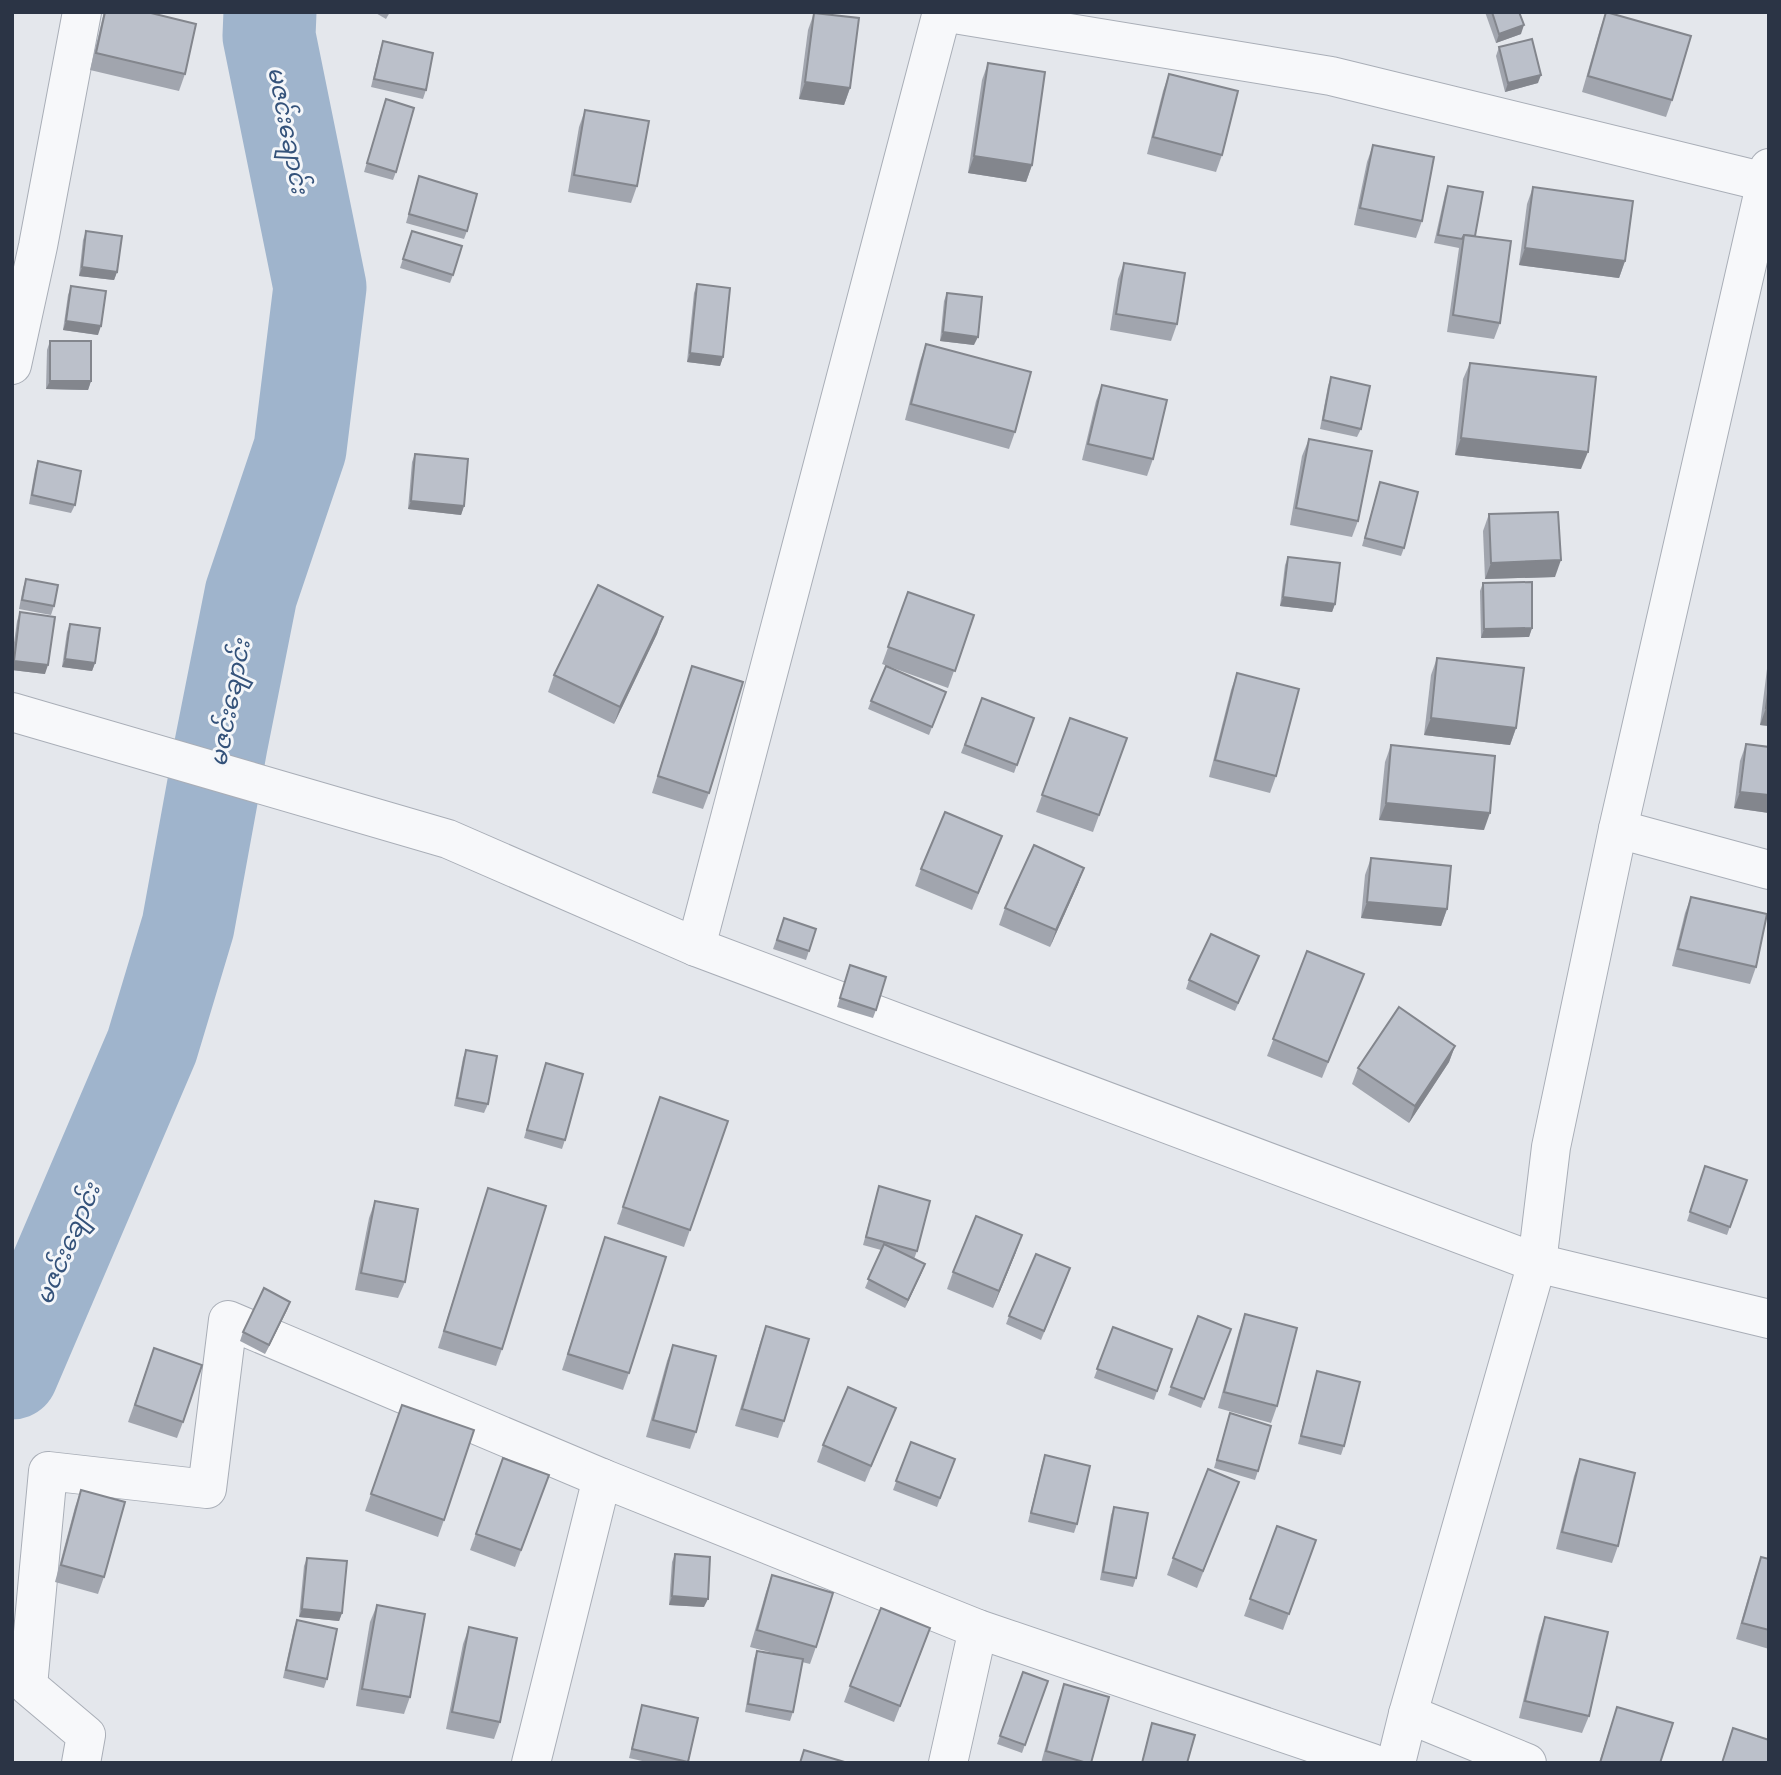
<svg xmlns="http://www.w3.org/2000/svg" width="1781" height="1775" viewBox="0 0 1781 1775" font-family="'Source Sans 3','Noto Sans Myanmar',sans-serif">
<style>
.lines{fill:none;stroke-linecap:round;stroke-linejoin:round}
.river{stroke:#9fb4cc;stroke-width:93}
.minor-casing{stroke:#a9aeb7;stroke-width:40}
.tertiary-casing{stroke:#a9aeb7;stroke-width:40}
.minor{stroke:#f7f8fa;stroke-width:38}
.tertiary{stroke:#f7f8fa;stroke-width:38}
.wall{fill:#a1a5ae}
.shaded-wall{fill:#83868d}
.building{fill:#bbc0ca;stroke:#83868d;stroke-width:2}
.labels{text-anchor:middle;stroke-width:6;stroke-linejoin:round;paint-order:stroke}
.water-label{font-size:24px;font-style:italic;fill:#34527a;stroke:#f4f6f9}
</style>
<rect width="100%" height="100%" fill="#e4e7ec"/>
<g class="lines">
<!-- river -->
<polyline class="river" points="12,1373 152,1046 188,926 221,745 251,594 300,449 320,287 269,36 270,12"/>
<defs>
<g id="minor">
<polyline points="942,12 1331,76 1765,182"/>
<polyline points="12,365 38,246 82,12"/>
<polyline points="12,712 448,839 696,947 1537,1263 1769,1319"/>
<polyline points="1618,829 1769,870"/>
<polyline points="696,947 942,12"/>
<polyline points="1408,1714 1527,1763"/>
<polyline points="81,1763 86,1735 28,1686 48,1471 207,1489 228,1320 602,1478"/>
<polyline points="531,1763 602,1478 978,1629 1372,1763"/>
<polyline points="948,1763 978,1629"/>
</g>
<polyline id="tertiary" points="1396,1763 1408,1714 1537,1263 1551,1147 1618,829 1769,168"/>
</defs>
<!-- minor casing -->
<use href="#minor" class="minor-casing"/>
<!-- tertiary casing -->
<use href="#tertiary" class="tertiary-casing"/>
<!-- minor -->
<use href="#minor" class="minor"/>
<!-- tertiary -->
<use href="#tertiary" class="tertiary"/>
</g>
<!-- wall -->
<g class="wall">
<polygon points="104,12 147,12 185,74 179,91 90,70"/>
<polygon points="374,12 390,12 386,19"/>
<polygon points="1485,12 1519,12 1521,34 1496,43"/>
<polygon points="1606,12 1672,100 1666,117 1582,92 1600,29"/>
<polygon points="814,13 850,88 844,105 799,99 808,30"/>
<polygon points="383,41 426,90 423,99 371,87 380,50"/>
<polygon points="1499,47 1538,83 1505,92 1496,56"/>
<polygon points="988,63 1032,165 1026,182 968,173 982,80"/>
<polygon points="1169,74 1222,155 1216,172 1147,154 1163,91"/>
<polygon points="386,99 396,172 393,180 364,172"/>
<polygon points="585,110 637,186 631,203 568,192 579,127"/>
<polygon points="1373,145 1422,221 1416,238 1354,225 1367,162"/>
<polygon points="419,176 467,231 464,239 406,223"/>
<polygon points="1448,186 1475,237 1500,323 1494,339 1447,332 1459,248 1434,243 1445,194"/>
<polygon points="1533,187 1625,261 1619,278 1519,265 1527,204"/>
<polygon points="86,231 117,272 114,280 79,276 83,240"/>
<polygon points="412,231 453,275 450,283 400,268"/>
<polygon points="1124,263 1177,324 1171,341 1110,330 1118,279"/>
<polygon points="697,284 723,357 720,366 687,362 694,293"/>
<polygon points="71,286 98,335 63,330 68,295"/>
<polygon points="947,293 974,345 940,341 944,301"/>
<polygon points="50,341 91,381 88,390 46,389 47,350"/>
<polygon points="926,344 1015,432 1009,449 905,420 920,361"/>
<polygon points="1470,363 1581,469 1455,455 1463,379"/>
<polygon points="1331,377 1361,429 1357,437 1320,429 1328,386"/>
<polygon points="1102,385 1153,459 1147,476 1082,460 1096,401"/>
<polygon points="1309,439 1358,521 1352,537 1290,525 1302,456"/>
<polygon points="415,454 464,506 461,515 408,509 412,462"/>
<polygon points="38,461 75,505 71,513 29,504 35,470"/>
<polygon points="1380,482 1404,548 1401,556 1362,546"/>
<polygon points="1489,514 1555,577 1485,579 1483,531"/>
<polygon points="1288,557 1335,604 1332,612 1280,606 1285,565"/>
<polygon points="26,579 54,606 51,615 19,609 23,588"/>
<polygon points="1483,583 1532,628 1529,637 1481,638 1480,591"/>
<polygon points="908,592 974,615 948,688 882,664"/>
<polygon points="20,612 45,674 12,670 12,657 17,621"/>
<polygon points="663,617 657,634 614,724 548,692 554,675"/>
<polygon points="70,624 95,663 92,671 62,667 67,632"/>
<polygon points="1437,658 1516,728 1510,745 1424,735 1431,675"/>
<polygon points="1769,664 1769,726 1760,725 1767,669"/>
<polygon points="692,666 709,793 703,809 652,793"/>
<polygon points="1237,673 1276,776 1270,793 1209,777 1231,690"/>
<polygon points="946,692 929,735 868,709 871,701"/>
<polygon points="982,698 1034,718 1014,773 961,753"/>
<polygon points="1070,718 1127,738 1093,832 1036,812"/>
<polygon points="1746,744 1769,747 1769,813 1734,808 1740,761"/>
<polygon points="1391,745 1484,830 1379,820 1385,762"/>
<polygon points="996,852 972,910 915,886 921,869"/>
<polygon points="1371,858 1447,909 1441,926 1361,918 1365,875"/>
<polygon points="1084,868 1078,884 1050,947 999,925 1005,908"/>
<polygon points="1691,897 1756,967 1750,984 1672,966 1685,913"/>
<polygon points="784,918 816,929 806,960 773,949"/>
<polygon points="1307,951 1364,974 1322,1078 1267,1056"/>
<polygon points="1259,956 1235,1011 1186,989 1189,980"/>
<polygon points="847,974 876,1010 873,1018 837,1007"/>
<polygon points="1455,1046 1449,1062 1409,1123 1352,1084 1358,1068"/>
<polygon points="466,1050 488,1104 484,1113 454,1106 463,1058"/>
<polygon points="546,1063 565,1140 562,1149 524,1138"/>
<polygon points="654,1114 690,1230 684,1247 617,1224"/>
<polygon points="1705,1166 1747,1180 1727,1235 1687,1221"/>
<polygon points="879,1186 917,1251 914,1259 922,1272 905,1308 865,1288 881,1250 863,1245"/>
<polygon points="488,1188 502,1349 496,1366 438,1348"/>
<polygon points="375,1201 405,1282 398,1298 355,1290 369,1218"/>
<polygon points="605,1237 629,1373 623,1390 562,1370"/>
<polygon points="1016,1252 993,1308 947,1289 953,1272"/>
<polygon points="1067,1277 1041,1340 1006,1324 1009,1316"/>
<polygon points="290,1302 287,1310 265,1354 240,1341 243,1332"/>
<polygon points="1245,1314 1277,1406 1271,1423 1218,1408 1239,1331"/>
<polygon points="1198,1316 1231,1329 1201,1408 1168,1395"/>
<polygon points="766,1326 784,1421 778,1438 735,1426 760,1343"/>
<polygon points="1113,1327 1172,1349 1154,1400 1094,1378"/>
<polygon points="673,1345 696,1432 690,1449 646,1437 667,1361"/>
<polygon points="154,1348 183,1422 177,1438 128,1422"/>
<polygon points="1317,1371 1344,1446 1341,1455 1298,1444"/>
<polygon points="402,1405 444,1520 438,1537 365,1511"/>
<polygon points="896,1408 865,1482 817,1462 823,1445"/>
<polygon points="1230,1413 1258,1471 1255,1480 1214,1468"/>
<polygon points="911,1442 955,1459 937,1507 893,1490"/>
<polygon points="1045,1455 1077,1524 1074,1533 1028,1522 1042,1464"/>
<polygon points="503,1458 549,1475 515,1567 470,1550"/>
<polygon points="1580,1459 1618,1546 1612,1563 1556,1549 1574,1476"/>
<polygon points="81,1490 104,1577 98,1594 55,1582 75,1507"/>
<polygon points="1232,1499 1197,1588 1167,1575 1173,1558"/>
<polygon points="1114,1507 1136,1578 1133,1587 1100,1580 1111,1515"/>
<polygon points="1277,1526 1316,1540 1283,1630 1244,1616"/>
<polygon points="675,1554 704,1607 669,1605 672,1562"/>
<polygon points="1761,1557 1769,1559 1769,1649 1736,1639 1755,1574"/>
<polygon points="307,1558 342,1613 339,1621 299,1617 304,1566"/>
<polygon points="772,1575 816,1647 810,1664 802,1662 793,1712 790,1721 745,1712 754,1659 757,1651 777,1654 750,1647 766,1592"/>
<polygon points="377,1605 410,1697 404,1714 356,1706 370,1622"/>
<polygon points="1545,1617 1589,1716 1582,1733 1519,1718 1539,1634"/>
<polygon points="297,1620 327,1679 324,1688 283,1678 294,1628"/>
<polygon points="469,1627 500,1722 494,1739 446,1729 463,1644"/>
<polygon points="924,1645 894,1722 844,1702 850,1686"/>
<polygon points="1023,1672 1048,1681 1022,1753 997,1744"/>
<polygon points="1064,1684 1091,1763 1041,1763 1058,1701"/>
<polygon points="642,1705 698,1718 688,1763 651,1763 629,1758"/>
<polygon points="1617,1707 1660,1763 1599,1763"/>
</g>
<!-- shaded-wall -->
<g class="shaded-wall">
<polygon points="1524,25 1521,34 1496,43 1499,34"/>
<polygon points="1541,75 1538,83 1505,92 1508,83"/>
<polygon points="805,82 850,88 844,105 799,99"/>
<polygon points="974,156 1032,165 1026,182 968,173"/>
<polygon points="1525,248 1625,261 1619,278 1519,265"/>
<polygon points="82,267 117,272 114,280 79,276"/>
<polygon points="66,321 101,326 98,335 63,330"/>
<polygon points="943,332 978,337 974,345 940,341"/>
<polygon points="690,353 723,357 720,366 687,362"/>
<polygon points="50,381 91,381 88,390 46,389"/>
<polygon points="1461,438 1588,452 1581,469 1455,455"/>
<polygon points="411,501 464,506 461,515 408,509"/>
<polygon points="1561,560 1555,577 1485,579 1491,563"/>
<polygon points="1283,597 1335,604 1332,612 1280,606"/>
<polygon points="663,617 657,634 614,724 620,707"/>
<polygon points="1532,628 1529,637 1481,638 1484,629"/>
<polygon points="65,659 95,663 92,671 62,667"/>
<polygon points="14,661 48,665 45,674 12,670"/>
<polygon points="1766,708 1769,709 1769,726 1760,725"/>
<polygon points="1431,718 1516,728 1510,745 1424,735"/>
<polygon points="1740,792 1769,795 1769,813 1734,808"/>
<polygon points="1386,803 1490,813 1484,830 1379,820"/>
<polygon points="1084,868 1078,884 1050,947 1056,930"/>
<polygon points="1367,902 1447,909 1441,926 1361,918"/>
<polygon points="1455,1046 1449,1062 1409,1123 1415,1106"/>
<polygon points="1022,1235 1016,1252 993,1308 999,1291"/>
<polygon points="925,1264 922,1272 905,1308 908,1300"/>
<polygon points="290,1302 287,1310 265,1354 269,1345"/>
<polygon points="672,1596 708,1599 704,1607 669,1605"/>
<polygon points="302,1609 342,1613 339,1621 299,1617"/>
</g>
<!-- building -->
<g class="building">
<polygon points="105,12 147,12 196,24 185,74 96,53"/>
<polygon points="1492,12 1519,12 1524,25 1499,34"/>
<polygon points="1606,12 1691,36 1672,100 1588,76"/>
<polygon points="814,13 859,18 850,88 805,82"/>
<polygon points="1532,39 1541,75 1508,83 1499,47"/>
<polygon points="383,41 433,53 426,90 374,79"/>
<polygon points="988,63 1045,72 1032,165 974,156"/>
<polygon points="1169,74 1238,91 1222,155 1153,137"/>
<polygon points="386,99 414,108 396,172 367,163"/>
<polygon points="585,110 649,121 637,186 574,175"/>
<polygon points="1373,145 1434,157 1422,221 1360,208"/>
<polygon points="419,176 477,194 467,231 409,214"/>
<polygon points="1448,186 1483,192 1475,236 1464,235 1462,239 1438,235"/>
<polygon points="1533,187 1633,201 1625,261 1525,248"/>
<polygon points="86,231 122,236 117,272 82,267"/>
<polygon points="412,231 462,246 453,275 403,259"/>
<polygon points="1464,235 1511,241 1500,323 1453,315"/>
<polygon points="1124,263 1185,273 1177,324 1116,314"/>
<polygon points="697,284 730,288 723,357 690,353"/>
<polygon points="71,286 106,291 101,326 66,321"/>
<polygon points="947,293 982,297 978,337 943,332"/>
<rect x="50" y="341" width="41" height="40"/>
<polygon points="926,344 1031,372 1015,432 911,404"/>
<polygon points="1470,363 1596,377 1588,452 1461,438"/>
<polygon points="1331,377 1370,386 1361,429 1323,420"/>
<polygon points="1102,385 1167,400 1153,459 1088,444"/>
<polygon points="1309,439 1372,451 1358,521 1296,508"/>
<polygon points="415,454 468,459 464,506 411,501"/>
<polygon points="38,461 81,471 75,505 32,495"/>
<polygon points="1380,482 1418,492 1404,548 1365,538"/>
<polygon points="1558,512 1561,560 1491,563 1489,514"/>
<polygon points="1288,557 1340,563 1335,604 1283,597"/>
<polygon points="26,579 58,585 54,606 22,600"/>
<polygon points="1532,582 1532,628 1484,629 1483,583"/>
<polygon points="598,585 663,617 620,707 554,675"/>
<polygon points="908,592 974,615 955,671 888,647"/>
<polygon points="20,612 55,617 48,665 14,661"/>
<polygon points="70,624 100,628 95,663 65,659"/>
<polygon points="1437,658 1524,668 1516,728 1431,718"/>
<polygon points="692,666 743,682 709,793 658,776"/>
<polygon points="886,666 946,692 932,727 871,701"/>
<polygon points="1237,673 1299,689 1276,776 1215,760"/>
<polygon points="1769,686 1769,709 1766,708"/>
<polygon points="982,698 1034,718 1017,765 965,745"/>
<polygon points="1070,718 1127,738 1099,815 1042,795"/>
<polygon points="1746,744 1769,747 1769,795 1740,792"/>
<polygon points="1391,745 1495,756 1490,813 1386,803"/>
<polygon points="945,812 1002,836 978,893 921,869"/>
<polygon points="1034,845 1084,868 1056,930 1005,908"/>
<polygon points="1371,858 1451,866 1447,909 1367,902"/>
<polygon points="1691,897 1767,914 1756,967 1678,949"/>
<polygon points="784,918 816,929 809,951 777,940"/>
<polygon points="1211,934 1259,956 1238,1003 1189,980"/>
<polygon points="1307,951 1364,974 1328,1062 1273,1039"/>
<polygon points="850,965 886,977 876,1010 840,998"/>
<polygon points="1399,1007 1455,1046 1415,1106 1358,1068"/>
<polygon points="466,1050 497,1056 488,1104 457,1098"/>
<polygon points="546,1063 583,1074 565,1140 527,1130"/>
<polygon points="660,1097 728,1121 690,1230 623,1207"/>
<polygon points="1705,1166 1747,1180 1730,1227 1690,1212"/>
<polygon points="879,1186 930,1201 917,1251 866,1237"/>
<polygon points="488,1188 546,1206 502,1349 444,1331"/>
<polygon points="375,1201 418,1209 405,1282 361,1273"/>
<polygon points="976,1216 1022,1235 999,1291 953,1272"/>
<polygon points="605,1237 666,1257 629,1373 568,1354"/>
<polygon points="884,1244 925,1264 908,1300 868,1279"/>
<polygon points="1036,1254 1070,1268 1044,1331 1009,1316"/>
<polygon points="264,1288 290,1302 269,1345 243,1332"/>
<polygon points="1245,1314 1297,1328 1277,1406 1224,1392"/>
<polygon points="1198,1316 1231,1329 1204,1399 1171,1387"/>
<polygon points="766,1326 809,1339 784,1421 742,1409"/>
<polygon points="1113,1327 1172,1349 1157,1391 1097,1369"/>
<polygon points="673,1345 716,1356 696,1432 653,1420"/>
<polygon points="154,1348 202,1365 183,1422 135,1405"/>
<polygon points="1317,1371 1360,1382 1344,1446 1301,1436"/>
<polygon points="848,1387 896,1408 871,1466 823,1445"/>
<polygon points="402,1405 474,1430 444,1520 371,1494"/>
<polygon points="1230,1413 1271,1426 1258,1471 1217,1460"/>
<polygon points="911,1442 955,1459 940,1498 896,1481"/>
<polygon points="1045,1455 1090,1466 1077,1524 1031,1513"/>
<polygon points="503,1458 549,1475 521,1550 476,1534"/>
<polygon points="1580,1459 1635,1473 1618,1546 1562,1532"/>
<polygon points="1208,1469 1239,1482 1203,1571 1173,1558"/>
<polygon points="81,1490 125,1502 104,1577 61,1565"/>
<polygon points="1114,1507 1148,1513 1136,1578 1103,1572"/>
<polygon points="1277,1526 1316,1540 1289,1614 1250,1599"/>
<polygon points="675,1554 710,1557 708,1599 672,1596"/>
<polygon points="1761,1557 1769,1559 1769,1630 1742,1623"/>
<polygon points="307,1558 347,1561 342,1613 302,1609"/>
<polygon points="772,1575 833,1593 816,1647 757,1630"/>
<polygon points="377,1605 425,1614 410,1697 362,1689"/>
<polygon points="881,1608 930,1628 900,1706 850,1686"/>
<polygon points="1545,1617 1608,1632 1589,1716 1525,1701"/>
<polygon points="297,1620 337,1629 327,1679 286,1670"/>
<polygon points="469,1627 517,1638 500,1722 452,1712"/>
<polygon points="757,1651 803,1659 793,1712 748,1704"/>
<polygon points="1023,1672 1048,1681 1025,1745 1000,1736"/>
<polygon points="1064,1684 1109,1697 1091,1763 1087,1763 1046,1751"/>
<polygon points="642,1705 698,1718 688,1762 632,1749"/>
<polygon points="1617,1707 1673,1723 1660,1763 1600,1763"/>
<polygon points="1152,1723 1195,1735 1187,1763 1142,1763"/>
<polygon points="1733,1728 1769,1740 1769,1763 1722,1763"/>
<polygon points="804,1750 848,1763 800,1763"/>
</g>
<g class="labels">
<!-- water labels -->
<g class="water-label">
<text transform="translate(288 130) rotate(79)" y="8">မဇင်းချောင်း</text>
<text transform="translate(230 703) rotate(-79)" y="8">မဇင်းချောင်း</text>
<text transform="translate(68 1244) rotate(-67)" y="8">မဇင်းချောင်း</text>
</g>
</g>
<!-- border -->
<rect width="1781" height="1775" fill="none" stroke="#2b3445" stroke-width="28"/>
</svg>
